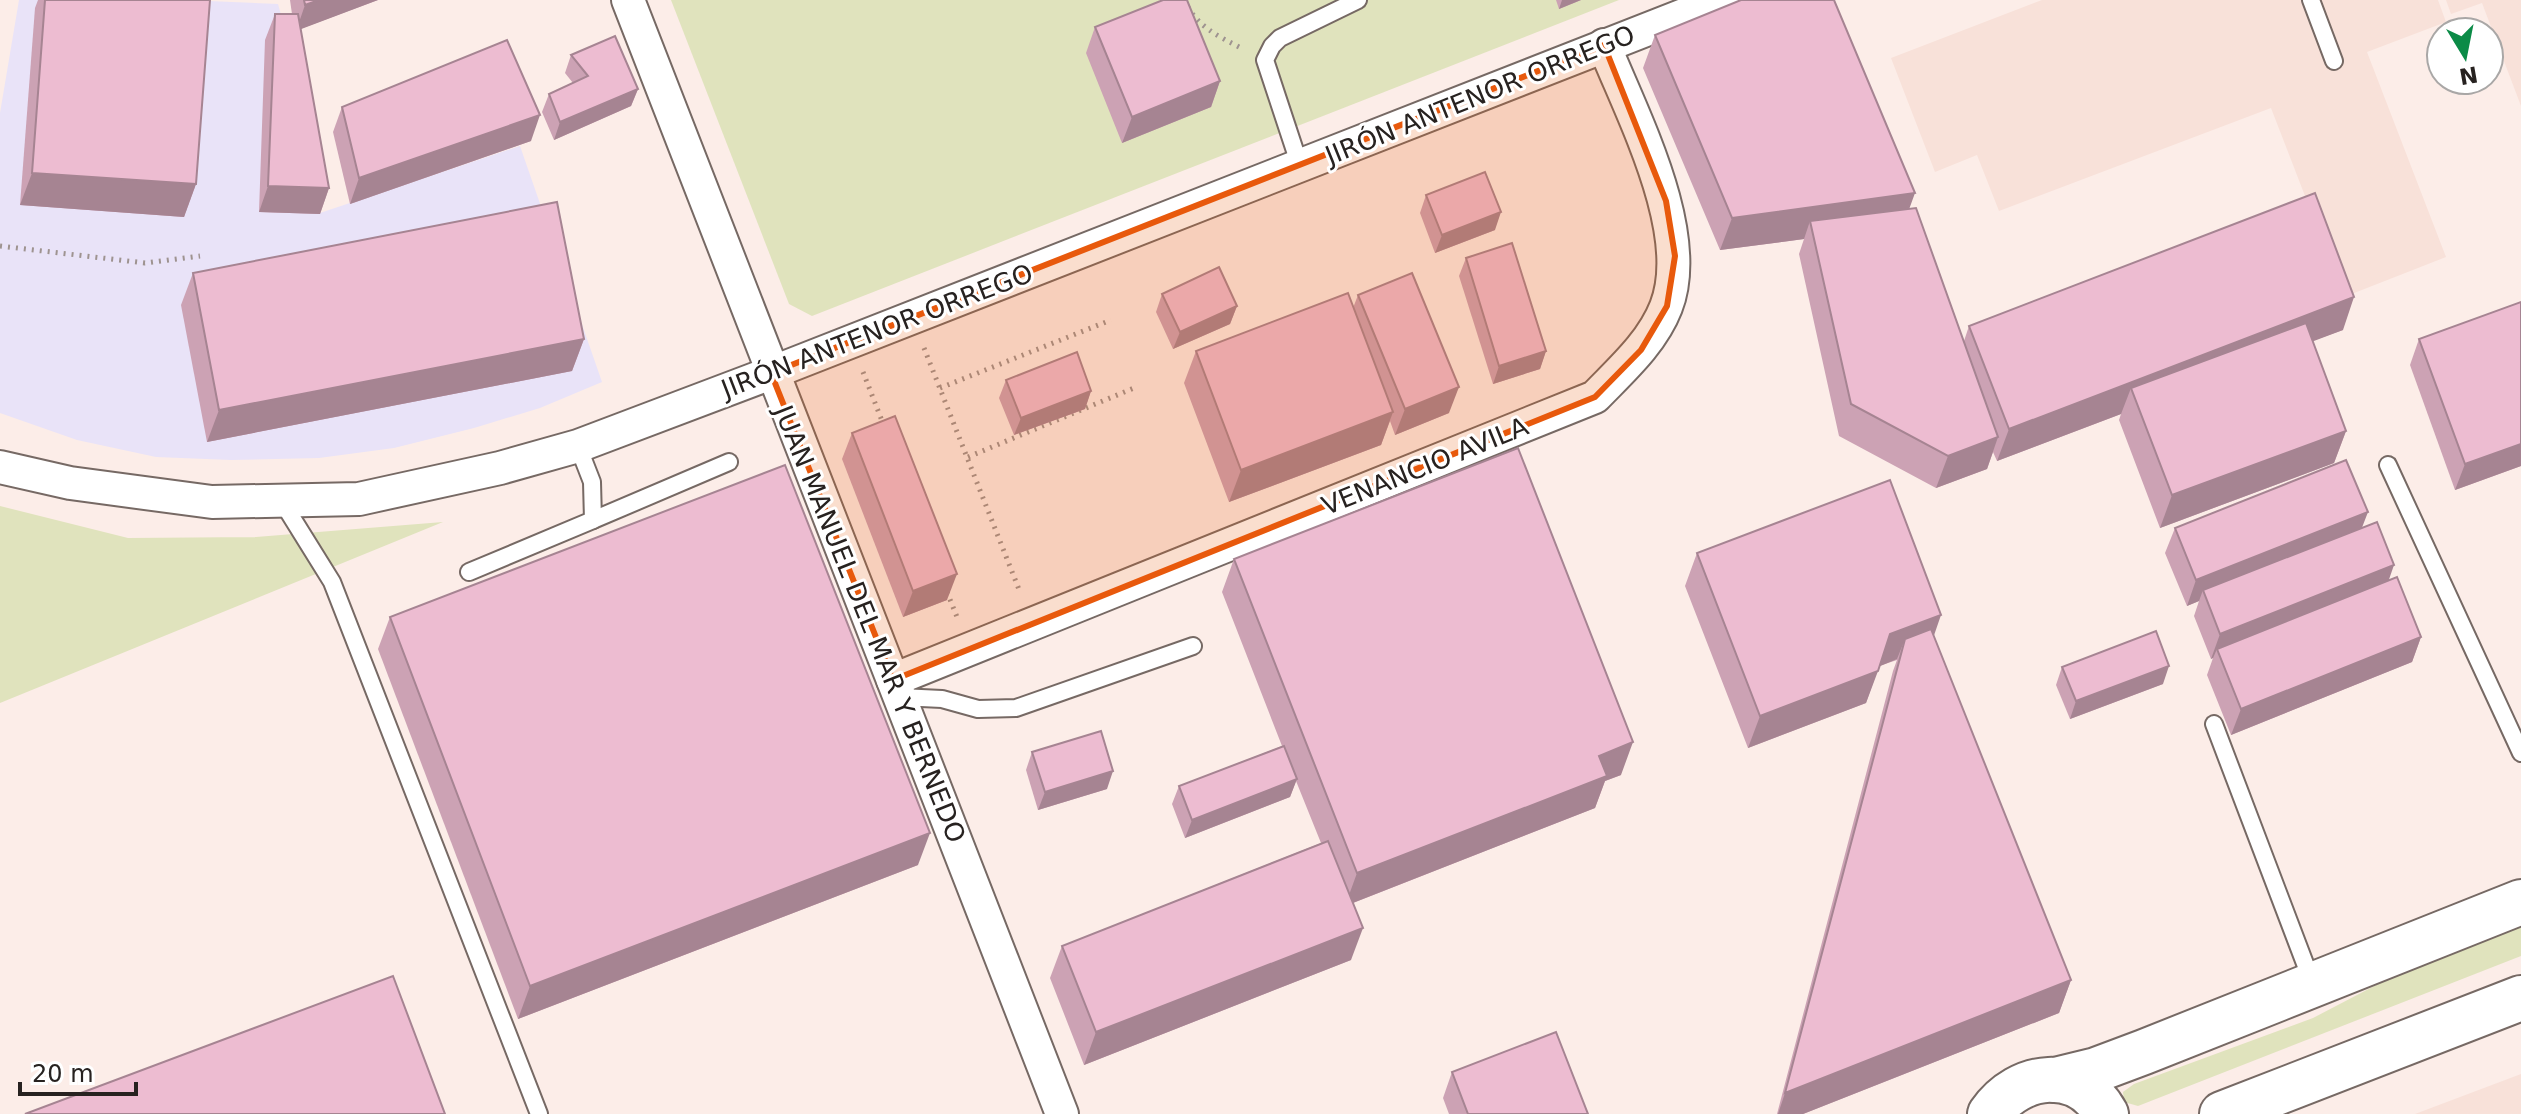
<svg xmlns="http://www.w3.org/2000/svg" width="2521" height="1114" viewBox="0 0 2521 1114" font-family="'DejaVu Sans',sans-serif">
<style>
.built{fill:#f8e1d9}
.education{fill:#e9e3f8}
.green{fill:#e0e3bd}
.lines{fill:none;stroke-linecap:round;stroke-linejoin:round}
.lane-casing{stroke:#766964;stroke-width:20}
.street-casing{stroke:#766964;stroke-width:36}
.primary-casing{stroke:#766964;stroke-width:48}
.path{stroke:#9e9390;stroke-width:5;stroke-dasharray:2 6;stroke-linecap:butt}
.lane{stroke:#fff;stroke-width:16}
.street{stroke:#fff;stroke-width:32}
.primary{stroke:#fff;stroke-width:44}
.wall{fill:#cca2b4}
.shaded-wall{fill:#a68492}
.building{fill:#edbcd1;stroke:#a68492;stroke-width:2}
.marked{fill:#e8590c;fill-opacity:0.2;stroke:#e8590c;stroke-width:6;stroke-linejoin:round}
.labels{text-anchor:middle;stroke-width:6;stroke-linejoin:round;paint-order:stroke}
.street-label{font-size:26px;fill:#272220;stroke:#fff}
</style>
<rect width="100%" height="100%" fill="#fcede8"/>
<!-- built -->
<g class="built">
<polygon points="2042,0 2438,0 2446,22 2367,52 2446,257 2344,297 2271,108 1999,211 1977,155 1935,172 1891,58"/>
<polygon points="2446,0 2521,0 2521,106 2482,3 2451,14"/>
<polygon points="2521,1074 2521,1114 2415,1114"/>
</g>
<!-- education -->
<polygon class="education" points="19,0 185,0 278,4 288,40 320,213 520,146 602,382 540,408 474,428 394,448 319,458 231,460 156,457 77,440 0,413 0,113"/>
<!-- green -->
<g class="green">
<polygon points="671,0 1619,0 812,316 789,304"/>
<polygon points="0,506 128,538 256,537 443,522 0,703"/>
<polygon points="2521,919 2521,956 2138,1106 2124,1102 2123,1092 2134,1084 2313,1018 2449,947"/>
</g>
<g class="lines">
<defs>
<g id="lane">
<polyline points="2311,0 2334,61"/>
<polyline points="1300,166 1265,60 1272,46 1280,38 1358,0"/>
<polyline points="2388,465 2521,753"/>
<polyline points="281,500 332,582 539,1114"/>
<polyline points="593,520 729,462"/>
<polyline points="469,572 593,520 592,482 578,446"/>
<polyline points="900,697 942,699 978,709 1016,708 1193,646"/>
<polyline points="2214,724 2312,982"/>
</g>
<g id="street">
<polyline points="628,0 1062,1114"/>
<polyline points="0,467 70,483 212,502 359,499 500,468 578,446 771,373 1722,0"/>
<path d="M893,680L1595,397C1621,370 1652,343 1666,307C1695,233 1632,115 1604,45"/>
</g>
<g id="primary">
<polyline points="2055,1080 2096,1070 2144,1052 2521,902"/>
<path d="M1990,1114C2019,1072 2079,1065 2106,1114"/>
<polyline points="2222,1114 2521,998"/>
</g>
</defs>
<!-- lane casing -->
<use href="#lane" class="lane-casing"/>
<!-- street casing -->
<use href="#street" class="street-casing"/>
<!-- primary casing -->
<use href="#primary" class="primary-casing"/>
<!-- path -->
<g class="path">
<path d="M1184,0C1197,27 1218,36 1243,49"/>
<polyline points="0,246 145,263 200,256"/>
<polyline points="924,348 1020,592"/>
<polyline points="863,372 884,426"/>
<polyline points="940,388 1111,320"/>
<polyline points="968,457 1134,388"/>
<polyline points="947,592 957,617"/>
</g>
<!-- lane -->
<use href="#lane" class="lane"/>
<!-- street -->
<use href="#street" class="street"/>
<!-- primary -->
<use href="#primary" class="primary"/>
</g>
<!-- wall -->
<g class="wall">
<polygon points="38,0 210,0 196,184 184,217 20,205 35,8"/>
<polygon points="290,0 378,0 300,29 329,188 320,214 259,212 265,40 275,14 292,14"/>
<polygon points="1556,0 1581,0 1559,9"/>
<polygon points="1095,27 1220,81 1211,107 1122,143 1086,53"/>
<polygon points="1655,35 1909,209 1964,341 1969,326 2343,330 2312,341 2346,431 2334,463 2160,528 2119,420 2121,414 1997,461 1993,452 1987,469 1936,488 1839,436 1799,254 1804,239 1720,250 1643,68"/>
<polygon points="571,55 638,89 631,106 554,140 542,112 549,94 573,83 565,73"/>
<polygon points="342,107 531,141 350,204 333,132"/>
<polygon points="1426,195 1495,230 1435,253 1420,213"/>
<polygon points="1466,258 1546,351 1540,369 1493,384 1459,276"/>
<polygon points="193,273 584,339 572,371 207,442 181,305"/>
<polygon points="1162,294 1237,306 1230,324 1173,349 1156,312"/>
<polygon points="1358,295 1449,413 1395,435 1390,421 1381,445 1229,502 1184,383 1196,351 1353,308"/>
<polygon points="2419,339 2521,466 2455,490 2410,365"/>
<polygon points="1006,380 1091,391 1085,409 1014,435 999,398"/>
<polygon points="852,433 947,600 903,617 842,459"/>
<polygon points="2175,528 2362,528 2389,580 2421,637 2412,662 2231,735 2207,675 2213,658 2211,659 2194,616 2199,601 2187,606 2165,553"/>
<polygon points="1697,553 1934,636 2071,980 2059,1013 1803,1114 1777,1114 1893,671 1897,660 1879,666 1866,703 1748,748 1685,586"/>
<polygon points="1234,559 1621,775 1605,781 1595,808 1353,903 1351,960 1084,1065 1050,978 1062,946 1321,843 1296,781 1290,797 1185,838 1172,804 1179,786 1282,746 1222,592"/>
<polygon points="390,617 918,865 518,1019 378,649"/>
<polygon points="2062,667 2163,684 2070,719 2056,685"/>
<polygon points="1032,752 1107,789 1038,810 1026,770"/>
<polygon points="1452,1072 1588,1114 1449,1114 1443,1098"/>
</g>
<!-- shaded-wall -->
<g class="shaded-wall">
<polygon points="319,0 378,0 296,31 305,5"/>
<polygon points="1562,0 1581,0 1559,9"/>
<polygon points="1220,81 1211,107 1122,143 1132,117"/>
<polygon points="638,89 631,106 554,140 560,122"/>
<polygon points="540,115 531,141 350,204 359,178"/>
<polygon points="32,173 196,184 184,217 20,205"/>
<polygon points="268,186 329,188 320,214 259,212"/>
<polygon points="1915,193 1903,226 1810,221 1804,239 1720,250 1732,218"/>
<polygon points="1501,212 1495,230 1435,253 1442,235"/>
<polygon points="2354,297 2343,330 2138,407 2131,388 2121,414 1997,461 2009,429"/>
<polygon points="1237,306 1230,324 1173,349 1180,332"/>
<polygon points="584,339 572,371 207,442 219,410"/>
<polygon points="1546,351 1540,369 1493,384 1499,366"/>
<polygon points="1459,387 1449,413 1395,435 1405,409"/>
<polygon points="1091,391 1085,409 1014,435 1021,418"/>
<polygon points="1393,412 1381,445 1229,502 1241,470"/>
<polygon points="2346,431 2334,463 2160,528 2172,495"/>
<polygon points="1998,437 1987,469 1936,488 1948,456"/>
<polygon points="2521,444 2521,466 2455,490 2465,464"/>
<polygon points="2368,512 2358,538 2203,590 2199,601 2187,606 2196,580"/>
<polygon points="2394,565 2385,591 2217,649 2213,658 2211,659 2220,634"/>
<polygon points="957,574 947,600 903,617 913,591"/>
<polygon points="1941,615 1930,647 1905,639 1897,659 1878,667 1890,634"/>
<polygon points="2421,637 2412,662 2231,735 2241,709"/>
<polygon points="2169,666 2163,684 2070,719 2076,701"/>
<polygon points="1878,671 1866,703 1748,748 1760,716"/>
<polygon points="1633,742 1621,775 1605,781 1595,808 1345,906 1357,873 1599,756"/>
<polygon points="1113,771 1107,789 1038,810 1045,792"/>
<polygon points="1297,779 1290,797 1185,838 1192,820"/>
<polygon points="930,833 918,865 518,1019 530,986"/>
<polygon points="1363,928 1351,960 1084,1065 1096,1032"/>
<polygon points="2071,980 2059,1013 1803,1114 1778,1114 1785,1093"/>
</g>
<!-- building -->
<g class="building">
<polygon points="45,0 210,0 196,184 32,173"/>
<polygon points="304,0 319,0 305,5"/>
<polygon points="1163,0 1187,0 1220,81 1132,117 1095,27"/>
<polygon points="1741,0 1834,0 1915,193 1732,218 1655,35"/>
<polygon points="275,14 298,14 329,188 268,186"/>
<polygon points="615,36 638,89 560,122 549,94 588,76 571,55"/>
<polygon points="507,40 540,115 359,178 342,107"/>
<polygon points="1485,172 1501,212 1442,235 1426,195"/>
<polygon points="2315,193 2354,297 2009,429 1969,326"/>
<polygon points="557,202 584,339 219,410 193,273"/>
<polygon points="1916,208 1998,437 1948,456 1851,404 1810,221"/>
<polygon points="1512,243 1546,351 1499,366 1466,258"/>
<polygon points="1219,267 1237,306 1180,332 1162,294"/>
<polygon points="1412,273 1459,387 1405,409 1358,295"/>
<polygon points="1348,293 1393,412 1241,470 1196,351"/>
<polygon points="2521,302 2521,444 2465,464 2419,339"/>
<polygon points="2306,323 2346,431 2172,495 2131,388"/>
<polygon points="1077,352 1091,391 1021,418 1006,380"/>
<polygon points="895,416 957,574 913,591 852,433"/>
<polygon points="1518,448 1633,742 1599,756 1607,776 1357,873 1234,559"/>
<polygon points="2346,460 2368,512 2196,580 2175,528"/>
<polygon points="785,465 930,833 530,986 390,617"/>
<polygon points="1890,480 1941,615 1890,634 1878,671 1760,716 1697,553"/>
<polygon points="2377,522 2394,565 2220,634 2203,590"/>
<polygon points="2397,577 2421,637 2241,709 2217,649"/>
<polygon points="1931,629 2071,980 1785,1093 1905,639"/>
<polygon points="2156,631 2169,666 2076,701 2062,667"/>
<polygon points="1101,731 1113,771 1045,792 1032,752"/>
<polygon points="1284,746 1297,779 1192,820 1179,786"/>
<polygon points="1328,841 1363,928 1096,1032 1062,946"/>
<polygon points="393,976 445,1114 25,1114"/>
<polygon points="1556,1032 1588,1114 1468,1114 1452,1072"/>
</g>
<!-- marked area -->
<path class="marked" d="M1604,45L1666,201L1675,256L1667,306L1641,350L1595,397L893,680L771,373Z"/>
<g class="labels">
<!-- street labels -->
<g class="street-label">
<text transform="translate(1480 95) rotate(-22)" y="9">JIRÓN ANTENOR ORREGO</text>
<text transform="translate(877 331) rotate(-21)" y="9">JIRÓN ANTENOR ORREGO</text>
<text transform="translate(1425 466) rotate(-22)" y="9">VENANCIO AVILA</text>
<text transform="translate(870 624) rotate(68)" y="9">JUAN MANUEL DEL MAR Y BERNEDO</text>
</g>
</g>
<!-- north arrow -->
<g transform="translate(2465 56) rotate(170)"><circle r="38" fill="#ffffff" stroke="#a9a7a6" stroke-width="2"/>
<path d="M0-6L14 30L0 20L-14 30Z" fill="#0b8b47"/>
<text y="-12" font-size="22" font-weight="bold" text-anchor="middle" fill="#272220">N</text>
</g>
<!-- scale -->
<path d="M20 1082v12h116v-12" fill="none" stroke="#272220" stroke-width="4"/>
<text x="32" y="1082" font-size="24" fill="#272220" stroke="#ffffff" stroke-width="6" paint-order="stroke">20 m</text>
</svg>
